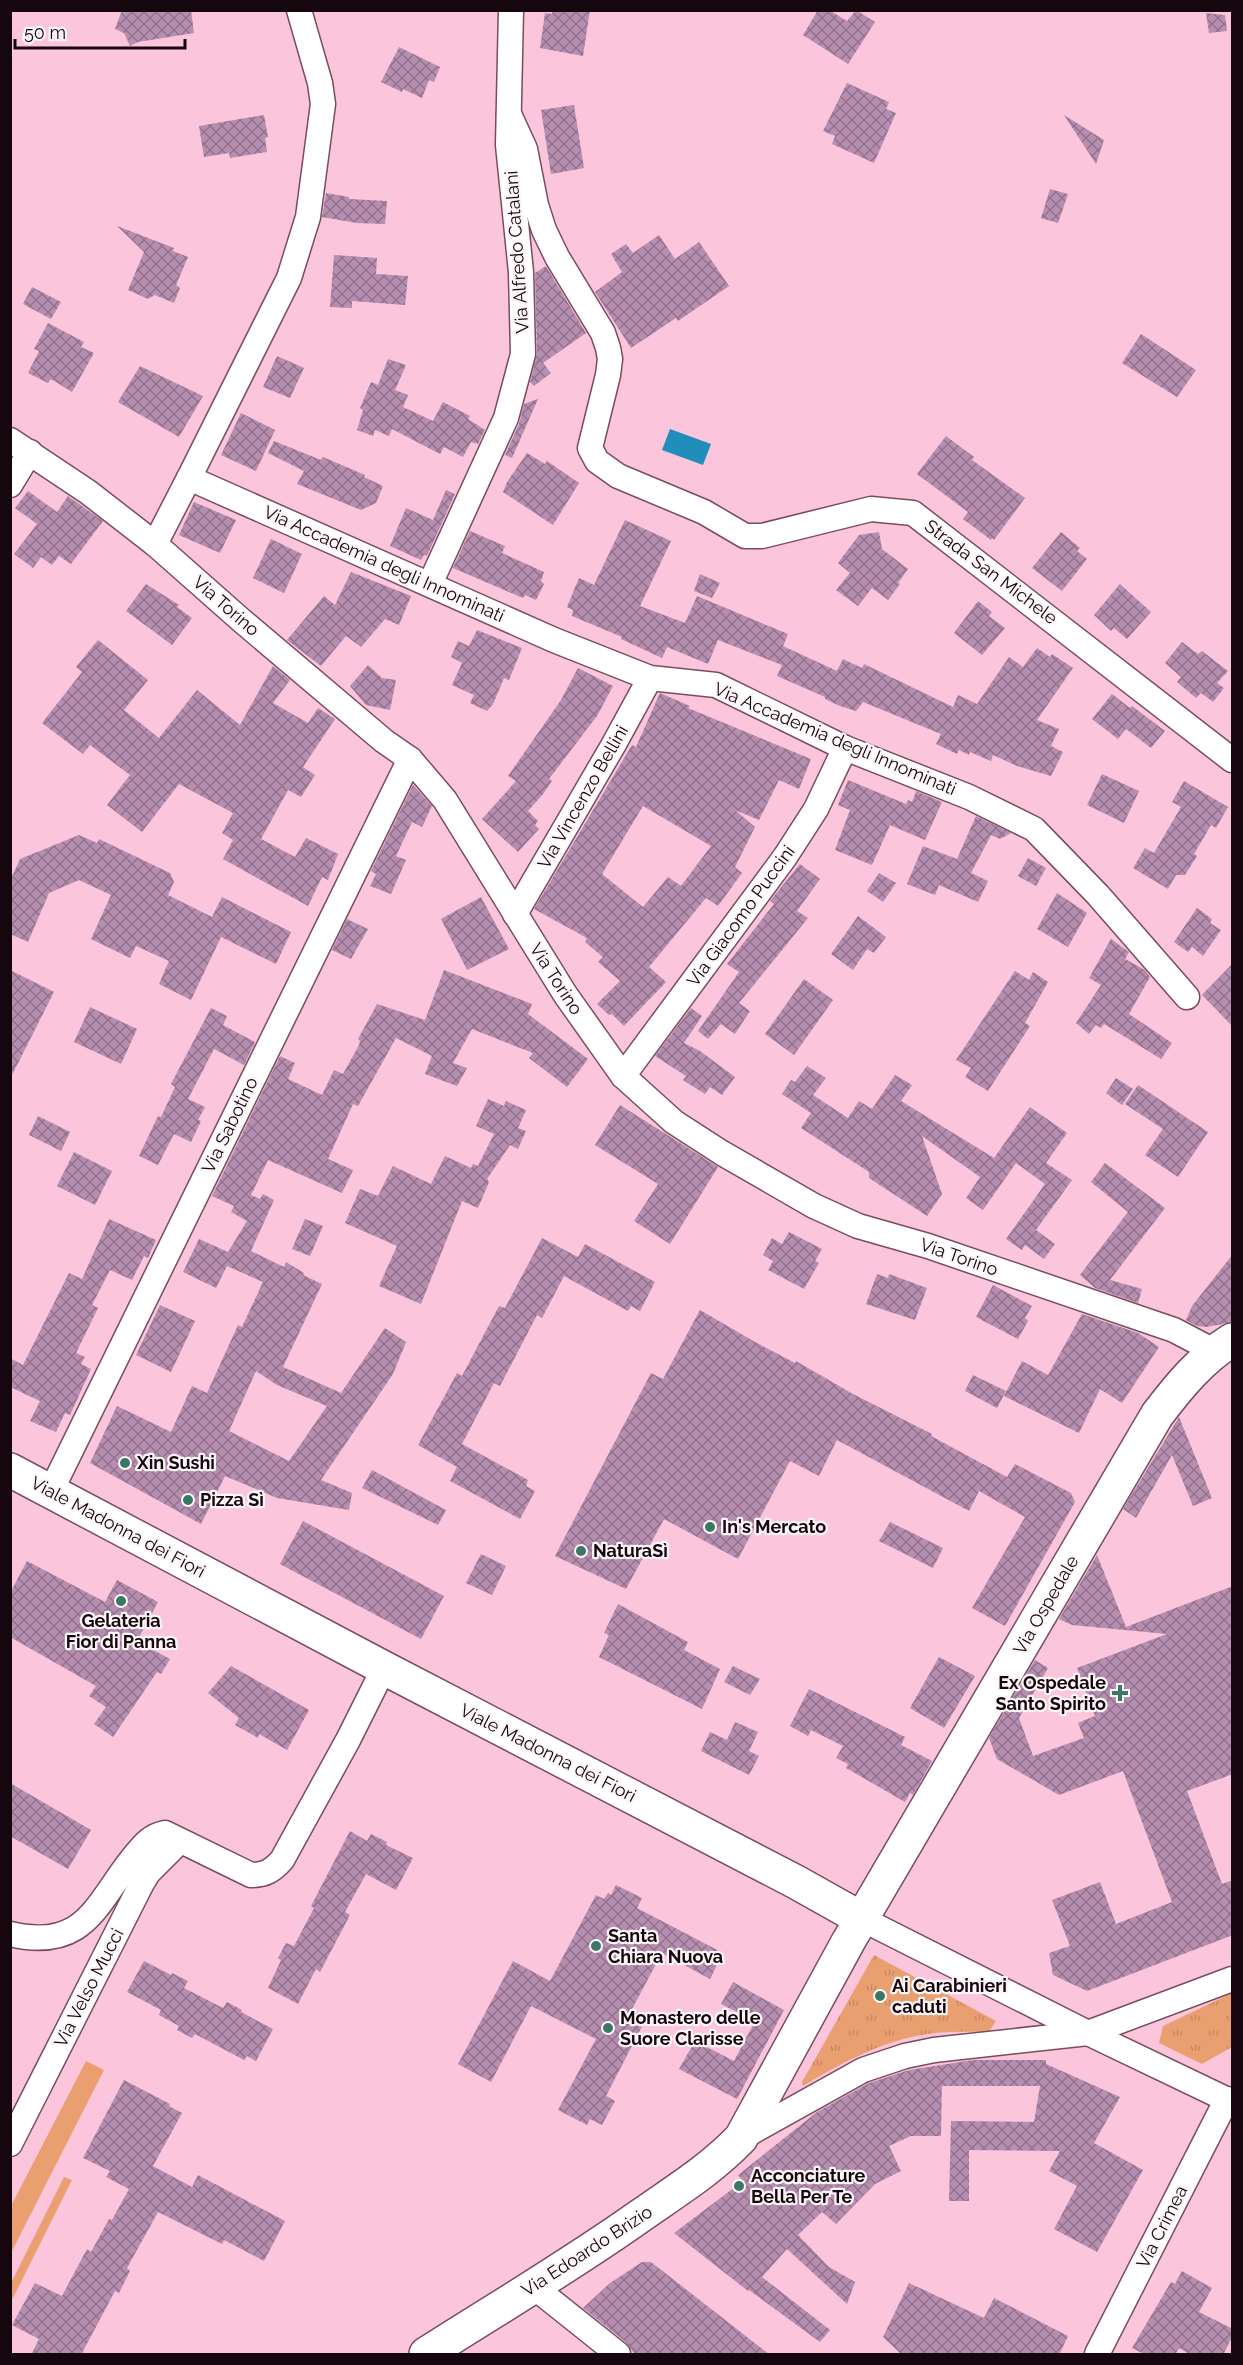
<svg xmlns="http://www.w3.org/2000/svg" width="1243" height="2365" viewBox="0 0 1243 2365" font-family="Raleway,sans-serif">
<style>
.grass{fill:url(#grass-tufts)}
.pitch{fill:#ea9f71}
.water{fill:#218dba}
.building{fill:url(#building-cross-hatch);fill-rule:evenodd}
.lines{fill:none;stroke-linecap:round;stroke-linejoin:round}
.street-casing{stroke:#7a4c60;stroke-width:27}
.secondary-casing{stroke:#7a4c60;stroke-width:36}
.street{stroke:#fff;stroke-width:24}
.secondary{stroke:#fff;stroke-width:33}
.poi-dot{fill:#3a7866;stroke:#fcf6f8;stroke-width:2}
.labels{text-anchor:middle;stroke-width:4.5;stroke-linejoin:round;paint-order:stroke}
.street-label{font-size:18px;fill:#16060d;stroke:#fcf6f8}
.poi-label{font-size:18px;font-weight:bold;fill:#16060d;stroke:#fcf6f8;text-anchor:start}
</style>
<defs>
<pattern id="grass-tufts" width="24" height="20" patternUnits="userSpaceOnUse" patternTransform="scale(1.5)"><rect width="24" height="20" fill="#ea9f71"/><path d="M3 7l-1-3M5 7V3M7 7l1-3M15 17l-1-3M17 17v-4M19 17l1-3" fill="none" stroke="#c88761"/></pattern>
<pattern id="building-cross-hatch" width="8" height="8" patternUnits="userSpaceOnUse" patternTransform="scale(1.5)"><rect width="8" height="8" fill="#b68eb0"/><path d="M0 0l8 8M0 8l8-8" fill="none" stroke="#93728e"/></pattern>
</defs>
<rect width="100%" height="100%" fill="#fbc5db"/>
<!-- grass -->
<g class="grass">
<path d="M874,1955L996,2021L989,2032C969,2032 948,2031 928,2034C884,2040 841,2063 803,2086L802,2082Z"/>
<polygon points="1232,1993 1232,2047 1202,2064 1159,2043 1163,2026"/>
</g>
<!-- pitch -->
<g class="pitch">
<polygon points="86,2061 104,2070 11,2253 11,2206"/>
<polygon points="64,2177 72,2180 11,2302 11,2283"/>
</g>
<!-- water -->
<polygon class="water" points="670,429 711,444 703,465 662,450"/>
<!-- building -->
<g class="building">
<polygon points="122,10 191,10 194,33 138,42 130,46 124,33 115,29"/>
<polygon points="553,10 590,10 583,56 540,48 545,13 552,14"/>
<polygon points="818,10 829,10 847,21 856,10 875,22 848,64 803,35"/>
<polygon points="1206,13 1225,15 1227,31 1209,33"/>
<polygon points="399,47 440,67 434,82 429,80 422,98 403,89 402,92 381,82"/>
<polygon points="847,83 889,102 886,109 896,113 874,163 832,144 835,136 823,131"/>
<polygon points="574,105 584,168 551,174 541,110"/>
<polygon points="264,115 268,137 265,138 267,152 230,158 229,153 204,157 199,126"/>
<polygon points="1064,115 1104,140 1096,164"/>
<polygon points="1050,189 1068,194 1058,223 1041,218"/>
<polygon points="326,193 349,197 349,199 387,201 385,224 357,223 322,217"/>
<polygon points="117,226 174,248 173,251 188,257 176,285 180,288 174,303 155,295 148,299 128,290 144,252"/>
<polygon points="659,235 675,259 699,242 729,286 678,321 676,318 631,348 595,292 622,272 611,254 626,244 633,253"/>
<polygon points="334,255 377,258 376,274 408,276 405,305 352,301 352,308 330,307"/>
<polygon points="546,266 586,333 543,363 551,373 534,386 530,382 537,354 535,273"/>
<polygon points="32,287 61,302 51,319 23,304"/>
<polygon points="48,323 84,342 81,347 94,353 72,392 51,379 48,383 28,373 39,351 34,349"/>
<polygon points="1141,334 1196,370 1177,397 1122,363"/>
<polygon points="277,356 304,368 290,398 263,387"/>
<polygon points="388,359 406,365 395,390 408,395 403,407 433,421 443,402 470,416 468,419 485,430 478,444 471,442 463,457 444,447 440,454 392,429 389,436 375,430 373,436 357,430 363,410 360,408 371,382 378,385"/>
<polygon points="140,366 203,396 179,437 118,402"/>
<polygon points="538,399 512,458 505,455 519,424 524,404"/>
<polygon points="241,413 275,430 256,471 221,455"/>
<polygon points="946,436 974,457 972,460 1025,498 994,540 992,538 991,540 963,519 968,512 917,474"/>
<polygon points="274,441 321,460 323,457 365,475 364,477 383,486 376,503 361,510 297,484 304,471 268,453"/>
<polygon points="527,453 545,464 547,461 579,483 553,525 503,492 507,482"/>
<polygon points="446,490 455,494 427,556 424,555 421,560 390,546 406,508 433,520"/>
<polygon points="28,491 57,512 68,496 103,521 71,564 59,556 52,565 41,557 33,568 14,554 37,524 15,508"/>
<polygon points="194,502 236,520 220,553 179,535"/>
<polygon points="625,520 671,541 640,606 685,623 697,596 788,634 783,646 837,671 843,659 862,668 864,664 953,707 958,695 977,704 1009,657 1023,667 1037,648 1050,657 1052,654 1073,668 1037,720 1059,729 1051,746 1063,752 1051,776 1017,766 993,755 991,761 970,752 969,755 959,750 957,754 936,744 941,734 863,702 856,711 840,706 825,699 825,697 777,676 782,665 718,640 708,664 667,647 662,658 621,639 622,637 572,616 573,610 567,607 579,578 594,585"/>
<polygon points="470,531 505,546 502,553 544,572 541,581 544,584 536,600 525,595 523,598 453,568"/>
<polygon points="879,532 882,549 908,569 898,583 900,584 888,600 872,588 858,606 836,590 850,573 838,563 859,535"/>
<polygon points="1061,532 1080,548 1077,551 1087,559 1062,591 1032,568"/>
<polygon points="271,539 302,554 284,593 253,578"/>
<polygon points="351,572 411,596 399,625 385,619 361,647 346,636 321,666 287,640 324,596 335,605"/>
<polygon points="700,574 720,583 712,598 694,591"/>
<polygon points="146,584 179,605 177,607 192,618 172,645 126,611"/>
<polygon points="1120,584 1151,612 1127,639 1114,628 1111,631 1094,615"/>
<polygon points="978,601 992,612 989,616 1005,628 982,655 954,633"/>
<polygon points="477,630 522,648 509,680 504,678 493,704 487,711 470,703 474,695 452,685 462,663 451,657 458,641 469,646"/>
<polygon points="98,640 148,680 124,710 159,738 197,690 240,725 273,666 290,680 273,703 308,723 318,708 335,719 303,767 315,775 301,797 288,790 261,839 295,857 306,838 338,854 328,880 322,877 308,906 223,859 233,840 222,833 233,813 179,784 142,832 107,805 130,775 90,745 83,754 42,723 82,672 76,667"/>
<polygon points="1182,642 1198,654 1202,651 1228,671 1217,683 1224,688 1213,702 1201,693 1196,698 1177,682 1181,677 1165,663"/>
<polygon points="368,665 382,678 396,680 390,710 366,705 350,686"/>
<polygon points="578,668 613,686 597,716 549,779 552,781 543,794 528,811 538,821 535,825 539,829 518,852 482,819 516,781 508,776 561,700"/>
<path d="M660,693L690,706L688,708L811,759L799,789L779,780L759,820L735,810L755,827L735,867L742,873L718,906L706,898L649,967L666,982L624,1026L612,1014L609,1015L597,1004L620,981L598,962L603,957L585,942L587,938L534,909L632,745L636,747ZM643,806L711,846L681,886L668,877L643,907L602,874Z"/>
<polygon points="1112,694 1130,708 1132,706 1165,731 1151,748 1126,729 1118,739 1092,719"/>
<polygon points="1102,774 1139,791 1124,823 1087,805"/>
<polygon points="848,780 906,804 908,800 912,802 916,791 942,802 925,840 890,825 872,865 835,850 850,810 838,805"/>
<polygon points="1184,781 1228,807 1216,828 1211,825 1194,854 1197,856 1185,875 1176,875 1168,889 1133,868 1145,848 1154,853 1164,836 1181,807 1172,802"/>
<polygon points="413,785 432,806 422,827 412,822 396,856 406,860 391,894 370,886 376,874 371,871"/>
<polygon points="976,816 1011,833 1000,839 991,835 971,873 988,881 978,902 939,885 935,895 907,884 923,846 957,859"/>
<polygon points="79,835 97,843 99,839 170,873 174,882 168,895 212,917 222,897 291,932 276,964 221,937 191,1000 159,984 169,961 136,946 130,958 91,939 111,895 79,880 49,893 28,942 10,934 10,881 20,859"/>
<polygon points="1028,858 1046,868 1036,886 1018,876"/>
<polygon points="800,864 820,879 797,911 808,918 739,1003 750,1011 735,1034 721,1024 708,1039 698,1031 739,972 727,964 774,904 770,901"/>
<polygon points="879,873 896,883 883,902 867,891"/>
<polygon points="1057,893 1087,913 1068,947 1037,929"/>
<polygon points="481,897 509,949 467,970 441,919"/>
<polygon points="1197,908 1212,919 1210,923 1221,930 1203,956 1192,947 1188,952 1174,942"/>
<polygon points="858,916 886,937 874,953 867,949 853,970 831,954"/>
<polygon points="347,919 368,929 351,959 332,950"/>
<polygon points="1111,939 1129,952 1125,959 1145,970 1150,977 1129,1014 1172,1043 1161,1059 1104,1024 1101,1028 1096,1025 1089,1034 1076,1023 1101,985 1089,978"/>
<polygon points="1233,963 1233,1027 1202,995"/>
<polygon points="10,970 54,992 10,1079"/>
<path d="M444,970L532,1004L528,1014L588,1059L567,1087L529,1058L533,1053L472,1029L453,1063L467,1068L457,1086L425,1074L432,1056L396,1038L358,1106L353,1104L328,1159L353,1170L342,1193L268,1160L251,1195L260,1199L263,1194L274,1200L251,1251L284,1267L286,1262L304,1273L303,1275L322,1284L283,1367L341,1393L385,1328L406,1342L393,1374L321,1480L352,1493L349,1510L277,1498L225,1476L201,1524L90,1463L117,1406L171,1432L192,1386L207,1393L238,1325L242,1327L263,1282L227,1266L216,1288L183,1272L199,1239L228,1252L247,1221L231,1212L234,1206L212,1196L280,1056L295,1063L288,1079L322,1095L334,1070L343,1074L359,1045L360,1041L358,1039L377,1004L425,1020ZM256,1371L277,1385L327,1406L289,1461L229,1431Z"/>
<polygon points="1015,971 1029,980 1033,972 1048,982 1025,1023 1030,1026 988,1091 965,1077 971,1068 956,1060"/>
<polygon points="804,979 833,1000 794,1055 765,1034"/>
<polygon points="90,1007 137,1029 121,1064 74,1042"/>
<polygon points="211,1008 227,1016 223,1025 255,1042 244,1065 214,1049 188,1099 205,1107 198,1120 201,1121 191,1142 174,1134 158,1165 139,1156 158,1116 161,1117 175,1087 171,1084"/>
<polygon points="691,1008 702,1016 684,1043 700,1051 735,1077 722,1095 710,1087 705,1094 683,1080 686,1076 655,1056"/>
<polygon points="807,1066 826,1078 813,1095 848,1118 859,1101 872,1109 895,1075 912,1085 901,1101 994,1158 1030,1107 1067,1133 1046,1163 1072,1180 1036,1230 1055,1244 1044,1259 1025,1245 1022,1250 1006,1239 1045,1184 1016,1163 983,1210 966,1198 980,1177 922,1136 942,1194 927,1216 869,1178 869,1172 801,1128 811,1113 782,1094 791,1080 795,1082"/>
<polygon points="1116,1078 1133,1089 1122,1105 1106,1093"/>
<polygon points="1138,1085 1208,1132 1178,1177 1145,1155 1163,1129 1125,1104"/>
<polygon points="488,1099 504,1106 506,1101 526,1110 518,1128 526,1131 518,1149 510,1145 487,1179 489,1182 478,1208 462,1201 421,1304 379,1286 397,1246 345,1223 360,1189 378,1196 393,1166 431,1184 445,1156 471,1168 473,1164 478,1166 494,1134 476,1126"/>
<polygon points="620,1105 718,1167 670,1244 634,1221 658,1184 595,1145"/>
<polygon points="38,1116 70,1132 61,1151 29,1135"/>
<polygon points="74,1152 112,1171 95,1205 57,1186"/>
<polygon points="1105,1163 1165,1208 1110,1280 1142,1289 1138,1303 1095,1288 1080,1275 1128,1212 1091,1182"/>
<polygon points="109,1219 156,1240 148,1258 144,1256 132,1280 110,1270 92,1305 98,1308 76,1353 85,1357 81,1364 91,1369 70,1415 65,1413 56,1432 30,1421 40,1401 10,1387 10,1358 23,1365 69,1273 82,1279"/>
<polygon points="305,1219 323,1226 310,1256 292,1249"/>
<polygon points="789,1232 822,1249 815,1261 819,1263 804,1289 768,1270 773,1261 763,1255 772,1238 782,1244"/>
<polygon points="542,1238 578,1257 585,1244 655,1282 640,1311 631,1306 628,1311 564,1276 542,1318 537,1315 500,1386 494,1383 462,1444 528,1480 526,1486 535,1491 520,1519 450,1481 457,1467 418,1445 457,1373 462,1376 499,1306 505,1308"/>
<polygon points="1233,1254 1233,1322 1207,1327 1197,1326 1186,1320 1192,1306"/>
<polygon points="877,1274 888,1278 889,1274 927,1288 915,1320 866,1304"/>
<polygon points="993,1285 1032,1306 1025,1318 1028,1321 1018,1339 976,1317"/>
<polygon points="160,1305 195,1321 171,1372 136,1355"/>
<polygon points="700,1310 755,1342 795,1363 796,1361 853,1394 932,1434 931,1436 1007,1477 1015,1464 1071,1493 1075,1502 1005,1626 972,1608 1025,1517 979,1491 969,1511 837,1440 819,1476 790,1461 738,1559 664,1519 626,1589 555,1556 651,1373 663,1379"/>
<polygon points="1082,1314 1138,1333 1159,1347 1122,1403 1100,1389 1079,1433 1004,1396 1022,1361 1048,1375"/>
<polygon points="973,1375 1006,1391 997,1408 965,1391"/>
<polygon points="1179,1417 1212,1498 1193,1506 1172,1455 1136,1518 1123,1509"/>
<polygon points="372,1470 446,1510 438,1525 362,1488"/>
<polygon points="303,1521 444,1596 421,1639 280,1564"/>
<polygon points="890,1522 943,1548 933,1568 879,1541"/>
<polygon points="481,1554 506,1566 492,1595 466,1583"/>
<polygon points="1097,1555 1126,1627 1233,1586 1233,1774 1187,1791 1222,1884 1233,1880 1233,1935 1087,1991 1053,1975 1049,1953 1070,1946 1052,1900 1100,1882 1116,1924 1172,1902 1123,1771 1059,1795 997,1759 989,1738 1035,1660 1048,1668 1019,1718 1033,1756 1084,1738 1078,1723 1095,1716 1077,1668 1167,1634 1072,1625 1059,1619"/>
<polygon points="27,1561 105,1602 117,1580 158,1602 137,1641 170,1659 161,1674 157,1672 113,1737 94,1724 106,1707 89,1696 96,1686 10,1637 10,1593"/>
<polygon points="618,1604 688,1642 684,1650 720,1669 702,1709 599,1657 609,1635 604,1633"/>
<polygon points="939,1657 975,1676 944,1728 910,1708"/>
<polygon points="231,1666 309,1710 287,1750 259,1734 258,1738 235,1725 239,1718 208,1693"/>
<polygon points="733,1666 760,1679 750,1695 724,1682"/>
<polygon points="809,1689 905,1737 901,1745 932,1761 913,1795 910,1793 905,1802 846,1768 848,1764 836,1758 843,1746 811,1730 808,1736 790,1726"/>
<polygon points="735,1722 758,1732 749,1751 759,1756 749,1775 701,1751 710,1732 727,1740"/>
<polygon points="10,1783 91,1830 68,1869 10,1836"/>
<polygon points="350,1831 367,1841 371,1834 387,1842 386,1845 413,1858 396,1890 366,1874 345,1912 350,1915 320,1972 316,1969 298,2004 268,1988 281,1960 278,1958 286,1943 294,1946 314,1908 311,1906"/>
<polygon points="616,1885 642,1898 637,1908 723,1953 710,1979 662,1953 632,2009 647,2017 606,2096 615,2101 602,2125 590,2119 587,2125 558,2110 596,2039 531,2006 491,2082 458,2064 513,1961 550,1981 596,1895 604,1899 608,1893 611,1895"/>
<polygon points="144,1961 171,1975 172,1973 188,1981 184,1988 223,2008 227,2002 242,2010 241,2012 273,2029 256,2061 247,2056 244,2060 195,2034 192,2038 177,2030 179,2026 159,2015 161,2010 127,1992"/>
<polygon points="733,1982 784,2010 737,2099 679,2069 695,2041 734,2061 755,2021 721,2004"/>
<polygon points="973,2060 1046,2060 1046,2064 1120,2097 1094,2143 1143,2170 1097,2252 1054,2229 1077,2186 1049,2171 1060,2151 969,2150 969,2201 949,2201 951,2121 1034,2122 1040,2086 942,2086 941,2136 911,2136 889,2146 901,2171 875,2184 836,2224 822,2212 798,2235 829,2267 855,2282 847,2304 787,2249 762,2277 830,2330 820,2342 749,2290 748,2291 674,2233 743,2181 738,2175 817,2112 869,2083 909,2070"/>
<polygon points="124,2080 170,2104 169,2106 182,2113 153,2166 192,2187 198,2175 285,2221 264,2261 224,2240 222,2244 158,2212 127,2268 130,2271 119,2293 115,2291 81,2355 31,2355 39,2339 12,2325 35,2283 62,2296 87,2249 91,2252 109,2219 112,2220 129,2189 106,2177 110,2171 83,2158"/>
<polygon points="642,2262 651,2262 770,2355 635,2355 627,2343 583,2308 610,2283"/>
<polygon points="1182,2271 1212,2288 1199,2312 1233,2329 1233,2335 1223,2355 1191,2355 1179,2348 1175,2355 1146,2355 1132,2348 1171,2282 1175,2284"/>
<polygon points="909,2283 984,2318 994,2298 1068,2336 1059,2355 902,2355 883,2337"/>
</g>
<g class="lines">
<defs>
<g id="street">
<polyline points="299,10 320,83 323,104 308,217 289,278 189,478 554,640 650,678 716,685 845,748 969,797 1034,829 1098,895 1187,997"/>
<polyline points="509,114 525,149 536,205 544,230 557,257 603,333 608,348 610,359 608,375 590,448 597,461 618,476 704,512 745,536 762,536 871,509 913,513 1232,760"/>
<polyline points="10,440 88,492 155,544 241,620 384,741 410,759 445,800 565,994 623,1076 674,1122 722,1153 814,1206 858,1226 928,1246 1174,1330 1214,1351"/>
<polyline points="10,485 30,452"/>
<polyline points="155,544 189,478"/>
<polyline points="430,584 506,418 523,354 521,272 508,145 511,10"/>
<polyline points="515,914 614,744 650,678"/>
<polyline points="623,1076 785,857 816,809 845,748"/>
<polyline points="51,1491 410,759"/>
<polyline points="862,1919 1088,2033 1232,2102"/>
<path d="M10,1934C87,1952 96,1902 136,1854C145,1843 151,1836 165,1833L251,1875C265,1875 272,1871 282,1860L348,1740L384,1668"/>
<polyline points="741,2138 863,2070 905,2056 934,2050 1088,2033 1232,1979"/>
<polyline points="10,2144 142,1883 148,1873 180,1841"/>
<polyline points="534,2287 618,2354"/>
<polyline points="1097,2354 1227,2099"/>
</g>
<g id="secondary">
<polyline points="10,1470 384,1668 796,1882 862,1919"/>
<path d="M426,2354C498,2308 571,2265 640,2216C677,2190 709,2171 741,2138L848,1942L1157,1415C1179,1386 1201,1359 1232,1340"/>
</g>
</defs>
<!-- street casing -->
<use href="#street" class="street-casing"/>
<!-- secondary casing -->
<use href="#secondary" class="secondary-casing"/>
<!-- street -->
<use href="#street" class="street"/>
<!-- secondary -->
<use href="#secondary" class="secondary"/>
</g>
<!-- markers -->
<g class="poi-dot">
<circle cx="125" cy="1463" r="6"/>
<circle cx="188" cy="1500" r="6"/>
<circle cx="710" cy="1527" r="6"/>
<circle cx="581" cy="1551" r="6"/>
<circle cx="121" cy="1601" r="6"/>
<path d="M1117 1684h6v6h6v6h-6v6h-6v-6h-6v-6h6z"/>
<circle cx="596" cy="1946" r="6"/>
<circle cx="880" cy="1996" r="6"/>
<circle cx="608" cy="2028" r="6"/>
<circle cx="739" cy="2186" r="6"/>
</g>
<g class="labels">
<!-- street labels -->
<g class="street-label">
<text transform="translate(517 252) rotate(-94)" y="6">Via Alfredo Catalani</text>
<text transform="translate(384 564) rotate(24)" y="6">Via Accademia degli Innominati</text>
<text transform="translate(991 572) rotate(37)" y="6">Strada San Michele</text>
<text transform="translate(226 606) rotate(41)" y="6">Via Torino</text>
<text transform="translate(835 739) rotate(23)" y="6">Via Accademia degli Innominati</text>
<text transform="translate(583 797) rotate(-60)" y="6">Via Vincenzo Bellini</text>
<text transform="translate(741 916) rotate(-54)" y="6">Via Giacomo Puccini</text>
<text transform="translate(556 979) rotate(57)" y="6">Via Torino</text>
<text transform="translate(230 1125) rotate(-64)" y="6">Via Sabotino</text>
<text transform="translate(959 1257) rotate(19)" y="6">Via Torino</text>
<text transform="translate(118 1527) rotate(28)" y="6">Viale Madonna dei Fiori</text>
<text transform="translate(1046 1605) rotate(-60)" y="6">Via Ospedale</text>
<text transform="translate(548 1753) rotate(27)" y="6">Viale Madonna dei Fiori</text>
<text transform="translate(89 1988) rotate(-63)" y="6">Via Velso Mucci</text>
<text transform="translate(1162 2227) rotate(-63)" y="6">Via Crimea</text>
<text transform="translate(587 2251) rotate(-33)" y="6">Via Edoardo Brizio</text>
</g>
<!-- poi labels -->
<g class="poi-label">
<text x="137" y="1469">Xin Sushi</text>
<text x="200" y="1506">Pizza Sì</text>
<text x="722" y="1533">In's Mercato</text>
<text x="593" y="1557">NaturaSì</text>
<text x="121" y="1627" text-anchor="middle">Gelateria<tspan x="121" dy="21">Fior di Panna</tspan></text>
<text x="1106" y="1689" text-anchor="end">Ex Ospedale<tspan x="1106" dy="21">Santo Spirito</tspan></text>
<text x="608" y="1942">Santa<tspan x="608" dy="21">Chiara Nuova</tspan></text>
<text x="892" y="1992">Ai Carabinieri<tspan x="892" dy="21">caduti</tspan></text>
<text x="620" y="2024">Monastero delle<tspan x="620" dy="21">Suore Clarisse</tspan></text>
<text x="751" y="2182">Acconciature<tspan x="751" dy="21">Bella Per Te</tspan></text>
</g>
</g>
<!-- border -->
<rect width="1243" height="2365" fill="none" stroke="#16060d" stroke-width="24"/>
<!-- scale -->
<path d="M15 39v9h170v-9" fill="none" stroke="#16060d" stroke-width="3"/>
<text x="24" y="39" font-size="18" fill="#16060d" stroke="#fcf6f8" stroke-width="4.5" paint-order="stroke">50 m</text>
</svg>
